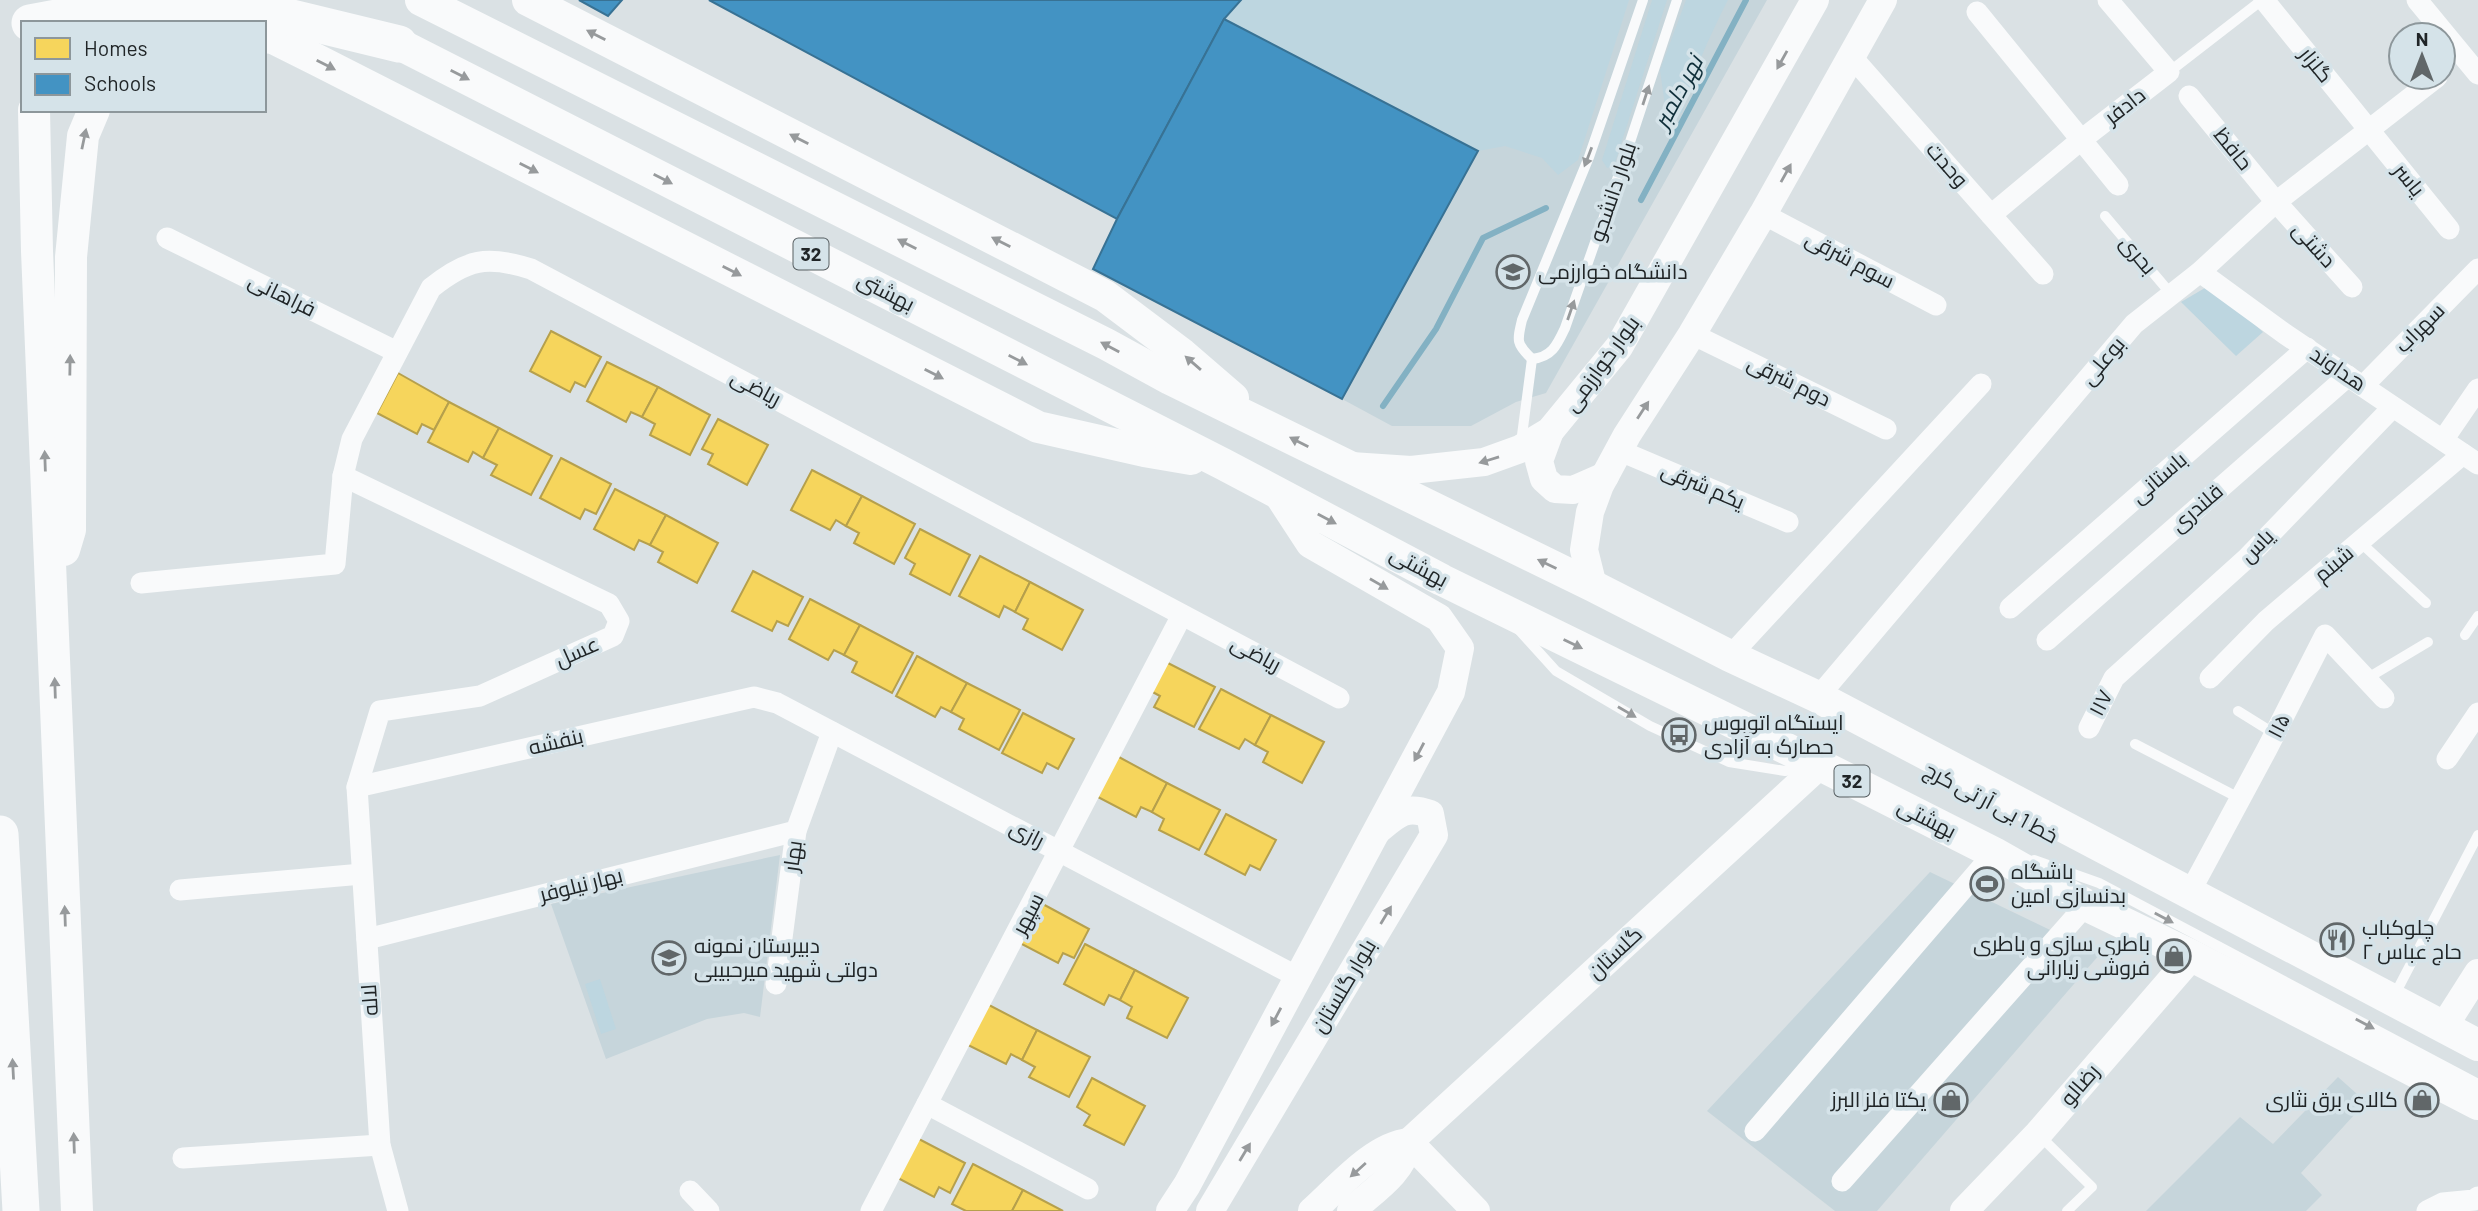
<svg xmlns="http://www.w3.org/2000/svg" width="2478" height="1211" viewBox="0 0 2478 1211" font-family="Barlow,Cairo,sans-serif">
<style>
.built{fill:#c6d5db}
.green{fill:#bdd6e0}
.homes{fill:#f6d55c;stroke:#b6a04c;stroke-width:2}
.schools{fill:#4393c3;stroke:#387294;stroke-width:2}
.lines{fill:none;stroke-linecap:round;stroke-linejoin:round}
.stream{stroke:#83b1c3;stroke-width:6}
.lane{stroke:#f9fafb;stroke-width:10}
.street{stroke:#f9fafb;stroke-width:21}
.secondary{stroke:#f9fafb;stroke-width:28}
.primary{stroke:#f9fafb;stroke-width:32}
.highway{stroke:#f9fafb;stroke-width:37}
.oneway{fill:#979a9c}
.labels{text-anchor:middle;stroke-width:7;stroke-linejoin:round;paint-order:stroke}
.shield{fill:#d5e3e9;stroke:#565e61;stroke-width:2}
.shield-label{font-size:19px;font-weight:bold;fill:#202527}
.street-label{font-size:21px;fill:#202527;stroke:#d5e3e9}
.poi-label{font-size:21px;fill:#202527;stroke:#d5e3e9;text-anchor:start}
.water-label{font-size:23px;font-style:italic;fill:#0f2e39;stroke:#d5e3e9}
</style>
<rect width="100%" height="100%" fill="#dae1e4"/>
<!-- built -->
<g class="built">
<polygon points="1241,0 1767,0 1546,393 1516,402 1471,426 1392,426 1342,399 1477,151"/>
<polygon points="780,855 760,1017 744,1013 707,1019 606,1059 551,904"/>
<polygon points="1930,872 2100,954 1877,1211 1835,1211 1707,1111"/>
<polygon points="2338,1077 2366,1102 2301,1173 2322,1195 2306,1211 2146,1211 2240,1117 2273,1144"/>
</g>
<!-- green -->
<g class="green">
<polygon points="1241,0 1629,0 1578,160 1558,175 1542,158 1505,146 1478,151 1224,19"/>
<polygon points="1652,0 1667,0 1614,166 1607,168 1602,160"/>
<path d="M1686,0H1728C1709,37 1693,73 1682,113H1666L1660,70Z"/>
<polygon points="2210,285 2263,332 2236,356 2181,302"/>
<polygon points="600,979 616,1029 601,1034 585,984"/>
</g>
<!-- homes -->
<g class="homes">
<polygon points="551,331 601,357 585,387 575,382 570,392 530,371"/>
<polygon points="607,362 658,387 642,417 631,412 626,422 587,401"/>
<polygon points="398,373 449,402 434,430 422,424 417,434 377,413"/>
<polygon points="658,387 710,415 690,455 650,435 655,424 642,417"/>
<polygon points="449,402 499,428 483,458 473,452 468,462 428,442"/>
<polygon points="718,419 768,445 747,485 708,464 713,454 702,449"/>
<polygon points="499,428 552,456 531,495 491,475 497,465 483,458"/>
<polygon points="561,458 611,484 596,514 585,509 580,519 540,498"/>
<polygon points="812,470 862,496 846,526 836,520 830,530 791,510"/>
<polygon points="615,489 666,515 650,545 639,540 634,550 594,529"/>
<polygon points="862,496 915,524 894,564 854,543 859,533 846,526"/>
<polygon points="666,515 718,543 697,583 658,562 663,552 650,545"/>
<polygon points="920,529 970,555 950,595 910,574 915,564 905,558"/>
<polygon points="980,556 1030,582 1015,612 1004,606 999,617 959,596"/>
<polygon points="753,571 803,597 788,626 777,621 772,631 732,611"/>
<polygon points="1030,582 1083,610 1062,650 1023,629 1028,619 1015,612"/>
<polygon points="810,599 860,625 844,655 834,650 828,660 789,639"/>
<polygon points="860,625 913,653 892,693 852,672 857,662 844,655"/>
<polygon points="917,656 967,683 951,712 941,707 935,717 896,696"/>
<polygon points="1162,660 1215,687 1194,727 1154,707 1160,696 1147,689"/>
<polygon points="967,683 1020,710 999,750 959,729 964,719 951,712"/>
<polygon points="1221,689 1271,715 1255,745 1245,739 1239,749 1199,729"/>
<polygon points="1023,713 1074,739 1058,769 1047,763 1042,773 1002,753"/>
<polygon points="1271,715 1324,742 1302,783 1263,762 1268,752 1255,745"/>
<polygon points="1117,756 1167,783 1152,812 1141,807 1136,817 1096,796"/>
<polygon points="1167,783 1220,810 1199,850 1159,830 1164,819 1152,812"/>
<polygon points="1226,814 1276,840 1260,870 1250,865 1245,875 1205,854"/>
<polygon points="1039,902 1089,929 1074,958 1063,953 1058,963 1018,942"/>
<polygon points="1085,944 1135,970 1120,1000 1109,995 1104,1005 1064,984"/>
<polygon points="1135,970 1188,998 1167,1038 1127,1018 1132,1007 1120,1000"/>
<polygon points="987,1004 1037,1030 1022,1060 1011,1054 1006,1064 966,1044"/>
<polygon points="1037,1030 1090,1057 1069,1097 1029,1077 1035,1067 1022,1060"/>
<polygon points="1092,1078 1145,1106 1124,1145 1084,1125 1090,1115 1077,1107"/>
<polygon points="915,1137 965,1163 950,1193 939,1187 934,1197 894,1176"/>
<polygon points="973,1164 1023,1190 1012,1211 966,1211 952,1204"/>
<polygon points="1023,1190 1063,1211 1012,1211"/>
</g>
<!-- schools -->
<g class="schools">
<polygon points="579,0 622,0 608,16"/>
<polygon points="709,0 1241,0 1224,19 1117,219"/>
<polygon points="1224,19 1478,151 1342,399 1093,269 1117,219"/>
</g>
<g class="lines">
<!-- stream -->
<g class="stream">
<polyline points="1641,200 1746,0"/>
<polyline points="1383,406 1436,329 1483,238 1546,208"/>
</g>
<!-- lane -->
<g class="lane">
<path d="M1643,0L1589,157L1522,320C1517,341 1516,344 1532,359C1552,357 1557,345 1565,328L1627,151L1677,0"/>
<polyline points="2169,72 2262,0"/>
<polyline points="2105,216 2171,294"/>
<polyline points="1521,443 1532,359"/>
<polyline points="2360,542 2426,603"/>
<polyline points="1518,629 1556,671 1650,726 1729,762 1785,771 1806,767"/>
<polyline points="2465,635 2478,616"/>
<polyline points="2366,679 2428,642"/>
<polyline points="2238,711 2275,734"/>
<polyline points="2135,744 2239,798"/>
<polyline points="2034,860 2099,883 2478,1084"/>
<polyline points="2393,998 2478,835"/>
<polyline points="2040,1136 2092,1187 2067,1211"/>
</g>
<!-- street -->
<g class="street">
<polyline points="2264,0 2449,229"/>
<polyline points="2417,0 2478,74"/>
<polyline points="1977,12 2118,185"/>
<polyline points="1851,56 2043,274"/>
<polyline points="2189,96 2276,202 2352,287"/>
<polyline points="1763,214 1936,305"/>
<polyline points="1991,215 2081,140 2169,72 2108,0"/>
<polyline points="167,238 397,352"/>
<polyline points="2200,272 2285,334 2478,464"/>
<polyline points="1692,334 1886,429"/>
<polyline points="2363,386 2478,269"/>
<polyline points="2443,440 2478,389"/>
<polyline points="1618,450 1788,522"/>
<polyline points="343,476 609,604 619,621 613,636 480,696 380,711 357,787 380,1145 398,1211"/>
<path d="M141,583L335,564L343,476L352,439L431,288C467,259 487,255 531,269L1339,698"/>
<polyline points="2010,608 2307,348"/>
<polyline points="2047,640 2348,376"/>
<polyline points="1730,656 1981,384"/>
<polyline points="2210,678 2266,621 2463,454"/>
<polyline points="1818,697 2134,324 2200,272 2276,202 2437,77"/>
<polyline points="2089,728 2114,678 2247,558 2393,407"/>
<polyline points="2447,759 2478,713"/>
<polyline points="357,787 754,697 777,703 1298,977"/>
<polyline points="180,890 362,874"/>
<polyline points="2190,892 2267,749 2325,635 2384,698"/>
<polyline points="367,939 796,831"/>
<polyline points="776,984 796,831 832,732"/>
<polyline points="927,1104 1088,1189"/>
<polyline points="1755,1131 1994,853"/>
<polyline points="183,1158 380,1145"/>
<polyline points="1842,1181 2086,905"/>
<polyline points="690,1191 709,1211"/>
<polyline points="871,1211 1182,615"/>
<polyline points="2427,1211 2443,1203 2474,1200 2478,1197"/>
</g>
<!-- secondary -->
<g class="secondary">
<polyline points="1550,431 1539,461 1544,479 1555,489 1573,490 1605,476"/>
<polyline points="1351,466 1411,470 1484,462 1520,449 1550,431 1619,347 1815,0"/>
<polyline points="1593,586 1584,550 1590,512 1600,485 1627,435 1692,334 1763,214 1883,0"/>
<polyline points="2443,1028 2478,973"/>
<polyline points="1409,1142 1476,1211"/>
<polyline points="1170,1211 1187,1185 1451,692 1460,648 1439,618 1310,544 1276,492"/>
<path d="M1210,1211L1434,835L1430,814C1405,805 1397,814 1378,830"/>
<path d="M1312,1211C1339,1187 1373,1146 1409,1142"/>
<path d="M1351,1211C1374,1190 1402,1174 1409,1142L1820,765"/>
<polyline points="1964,1211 2038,1134 2192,956"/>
</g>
<!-- primary -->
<g class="primary">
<polyline points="421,0 1106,344 1170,379 1593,586 1730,656 1818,697 2478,1045"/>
<polyline points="528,0 1105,296 1182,354 1233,398"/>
<polyline points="264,37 273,38 319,61 1038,427 1144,451 1191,459"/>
<polyline points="399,44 1223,464 1442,580 1820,765 1994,853 2086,905 2192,956 2478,1104"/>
<polyline points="34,110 37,251 77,1211"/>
<polyline points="64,550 70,530 71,257 83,136 94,110"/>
</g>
<!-- highway -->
<g class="highway">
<polyline points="30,23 136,3 226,2 399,44"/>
<polyline points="0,834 21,1211"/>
</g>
</g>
<!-- one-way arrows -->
<defs><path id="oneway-solid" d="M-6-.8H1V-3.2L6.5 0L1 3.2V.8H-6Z" transform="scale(1.75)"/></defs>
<g class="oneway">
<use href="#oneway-solid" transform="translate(596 35) rotate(-153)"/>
<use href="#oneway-solid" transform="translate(1782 60) rotate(119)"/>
<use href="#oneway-solid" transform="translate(326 65) rotate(27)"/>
<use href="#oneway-solid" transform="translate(460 75) rotate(27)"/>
<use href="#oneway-solid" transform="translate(1646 95) rotate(-72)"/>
<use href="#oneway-solid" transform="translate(84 139) rotate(-78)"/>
<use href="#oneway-solid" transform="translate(799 139) rotate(-153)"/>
<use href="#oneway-solid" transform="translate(1588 157) rotate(111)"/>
<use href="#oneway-solid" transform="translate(529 168) rotate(27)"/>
<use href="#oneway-solid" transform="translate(1786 173) rotate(-61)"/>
<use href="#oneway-solid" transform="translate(663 179) rotate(27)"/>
<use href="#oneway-solid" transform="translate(1001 242) rotate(-153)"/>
<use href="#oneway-solid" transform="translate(907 244) rotate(-153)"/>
<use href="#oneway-solid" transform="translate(732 271) rotate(27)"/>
<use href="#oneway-solid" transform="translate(1571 310) rotate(-71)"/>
<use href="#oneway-solid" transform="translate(1110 347) rotate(-152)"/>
<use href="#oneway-solid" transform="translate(1018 360) rotate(27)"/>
<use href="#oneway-solid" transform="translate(1193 363) rotate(-139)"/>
<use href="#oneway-solid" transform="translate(70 365) rotate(-89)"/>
<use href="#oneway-solid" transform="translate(934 374) rotate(27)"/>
<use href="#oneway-solid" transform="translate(1643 410) rotate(-57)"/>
<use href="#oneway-solid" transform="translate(1299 442) rotate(-153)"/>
<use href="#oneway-solid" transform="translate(1489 460) rotate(163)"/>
<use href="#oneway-solid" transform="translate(45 461) rotate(-92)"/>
<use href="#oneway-solid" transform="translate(1327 519) rotate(28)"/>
<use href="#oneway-solid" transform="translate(1547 564) rotate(-154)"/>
<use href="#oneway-solid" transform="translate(1379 584) rotate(30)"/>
<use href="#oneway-solid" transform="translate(1573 644) rotate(26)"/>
<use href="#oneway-solid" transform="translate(55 688) rotate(-92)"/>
<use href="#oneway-solid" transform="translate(1627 712) rotate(30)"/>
<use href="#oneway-solid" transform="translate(1419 752) rotate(118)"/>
<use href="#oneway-solid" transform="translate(1386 915) rotate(-59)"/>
<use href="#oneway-solid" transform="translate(65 916) rotate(-92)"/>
<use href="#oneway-solid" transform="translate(2164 918) rotate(28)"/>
<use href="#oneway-solid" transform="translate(1276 1017) rotate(118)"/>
<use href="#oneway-solid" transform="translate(2365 1024) rotate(28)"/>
<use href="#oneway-solid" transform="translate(13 1069) rotate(-93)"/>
<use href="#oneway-solid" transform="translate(74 1143) rotate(-92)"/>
<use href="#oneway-solid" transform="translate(1245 1152) rotate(-59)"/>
<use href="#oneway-solid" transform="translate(1358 1170) rotate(138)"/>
</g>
<!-- icons -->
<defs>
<symbol id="university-ring" viewBox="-11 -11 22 22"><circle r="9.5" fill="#d5e3e9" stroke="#616769" stroke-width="1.5"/><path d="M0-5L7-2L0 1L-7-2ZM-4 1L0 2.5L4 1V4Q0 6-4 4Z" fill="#616769"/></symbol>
<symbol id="bus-ring" viewBox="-11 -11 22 22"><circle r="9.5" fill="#d5e3e9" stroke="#616769" stroke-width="1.5"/><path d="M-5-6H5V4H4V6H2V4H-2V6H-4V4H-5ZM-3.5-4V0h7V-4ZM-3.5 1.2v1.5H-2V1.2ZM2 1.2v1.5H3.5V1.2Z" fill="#616769"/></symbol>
<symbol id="stadium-ring" viewBox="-11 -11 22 22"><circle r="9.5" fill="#d5e3e9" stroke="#616769" stroke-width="1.5"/><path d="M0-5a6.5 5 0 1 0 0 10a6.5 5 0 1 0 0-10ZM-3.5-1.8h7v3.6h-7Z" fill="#616769"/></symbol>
<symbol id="restaurant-ring" viewBox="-11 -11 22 22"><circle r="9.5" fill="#d5e3e9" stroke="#616769" stroke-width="1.5"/><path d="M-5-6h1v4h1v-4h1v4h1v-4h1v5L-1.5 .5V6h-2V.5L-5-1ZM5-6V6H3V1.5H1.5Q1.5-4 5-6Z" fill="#616769"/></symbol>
<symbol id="shop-ring" viewBox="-11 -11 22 22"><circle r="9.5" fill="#d5e3e9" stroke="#616769" stroke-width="1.5"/><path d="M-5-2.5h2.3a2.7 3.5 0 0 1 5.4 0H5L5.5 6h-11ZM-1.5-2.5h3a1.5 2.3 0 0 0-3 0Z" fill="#616769"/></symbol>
<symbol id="school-ring" viewBox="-11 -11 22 22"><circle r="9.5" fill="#d5e3e9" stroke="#616769" stroke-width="1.5"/><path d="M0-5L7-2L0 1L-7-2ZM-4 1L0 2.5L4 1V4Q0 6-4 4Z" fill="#616769"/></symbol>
</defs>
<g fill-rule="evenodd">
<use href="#university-ring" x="1494" y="253" width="38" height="38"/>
<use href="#bus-ring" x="1660" y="716" width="38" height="38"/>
<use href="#stadium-ring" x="1968" y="865" width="38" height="38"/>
<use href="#restaurant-ring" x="2318" y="921" width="38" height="38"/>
<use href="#shop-ring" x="2155" y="937" width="38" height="38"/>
<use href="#school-ring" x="650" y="939" width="38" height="38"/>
<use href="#shop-ring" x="1932" y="1081" width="38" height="38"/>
<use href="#shop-ring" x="2403" y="1081" width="38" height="38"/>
</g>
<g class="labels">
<!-- shield labels -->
<g class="shield">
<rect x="793.5" y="238.5" width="35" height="31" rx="5"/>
<rect x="1834.5" y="765.5" width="35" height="31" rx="5"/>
</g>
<g class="shield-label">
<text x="811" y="261">32</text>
<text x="1852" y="788">32</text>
</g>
<!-- street labels -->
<g class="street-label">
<text transform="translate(2316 65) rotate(51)" y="7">گلزار</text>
<text transform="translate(2125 106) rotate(-38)" y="7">دادفر</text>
<text transform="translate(2233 149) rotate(51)" y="7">حافظ</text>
<text transform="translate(1947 165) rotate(49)" y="7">وحدت</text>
<text transform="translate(2409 180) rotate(51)" y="7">یاسر</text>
<text transform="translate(1613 192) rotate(-71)" y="7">بلوار دانشجو</text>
<text transform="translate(2314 245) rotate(48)" y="7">دشتی</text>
<text transform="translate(2138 255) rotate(50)" y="7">بحری</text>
<text transform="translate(1850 260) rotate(28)" y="7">سوم شرقی</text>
<text transform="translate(886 292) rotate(27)" y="7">بهشتى</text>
<text transform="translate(282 295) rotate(26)" y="7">فراهانی</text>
<text transform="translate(2420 328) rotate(-45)" y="7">سهراب</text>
<text transform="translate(2103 361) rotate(-50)" y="7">بوعلی</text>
<text transform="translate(1602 364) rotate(-54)" y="7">بلوار خوارزمی</text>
<text transform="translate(2338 369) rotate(34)" y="7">هداوند</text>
<text transform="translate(1789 381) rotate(26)" y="7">دوم شرقی</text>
<text transform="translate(756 388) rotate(28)" y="7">ریاضی</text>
<text transform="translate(2159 478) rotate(-41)" y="7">باستانی</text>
<text transform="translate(1703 486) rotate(23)" y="7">یکم شرقی</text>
<text transform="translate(2197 508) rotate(-41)" y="7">قلندری</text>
<text transform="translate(2257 546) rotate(-45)" y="7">یاس</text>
<text transform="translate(2334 564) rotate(-40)" y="7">شبنم</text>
<text transform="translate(1419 567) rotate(28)" y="7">بهشتی</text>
<text transform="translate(577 652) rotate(-24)" y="7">عسل</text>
<text transform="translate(1256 654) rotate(28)" y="7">ریاضی</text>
<text transform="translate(2101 703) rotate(-63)" y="7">۱۱۷</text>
<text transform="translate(2279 726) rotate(-63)" y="7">۱۱۵</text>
<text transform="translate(556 742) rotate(-13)" y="7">بنفشه</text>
<text transform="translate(1991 803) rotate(28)" y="7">خط 1 بی آر تی کرج</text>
<text transform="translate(1927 819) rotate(27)" y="7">بهشتی</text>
<text transform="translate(1027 834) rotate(27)" y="7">رازی</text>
<text transform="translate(793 856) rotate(-82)" y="7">بهار</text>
<text transform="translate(581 885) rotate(-14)" y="7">بهار نیلوفر</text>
<text transform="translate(1028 914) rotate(-62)" y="7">سپهر</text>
<text transform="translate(1615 953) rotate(-43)" y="7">گلستان</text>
<text transform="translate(1344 986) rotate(-59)" y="7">بلوار گلستان</text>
<text transform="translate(370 1000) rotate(-94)" y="7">لاله</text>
<text transform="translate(2080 1085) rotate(-49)" y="7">رضالو</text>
</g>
<!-- poi labels -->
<g class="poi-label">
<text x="1538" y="279">دانشگاه خوارزمی</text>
<text x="1704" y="730">ایستگاه اتوبوس<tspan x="1704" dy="24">حصارک به آزادی</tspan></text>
<text x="2011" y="879">باشگاه<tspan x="2011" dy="24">بدنسازی امین</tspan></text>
<text x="2362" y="935">چلوکباب<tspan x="2362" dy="24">حاج عباس ۲</tspan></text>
<text x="2150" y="951" text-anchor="end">باطری سازی و باطری<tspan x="2150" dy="24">فروشی زیارانی</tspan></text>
<text x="694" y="953">دبیرستان نمونه<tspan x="694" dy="24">دولتی شهید میرحبیبی</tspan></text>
<text x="1926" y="1107" text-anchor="end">یکتا فلز البرز</text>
<text x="2398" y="1107" text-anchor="end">کالای برق نثاری</text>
</g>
<!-- water labels -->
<g class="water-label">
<text transform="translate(1678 92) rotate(-62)" y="8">نهر دلمبر</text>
</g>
</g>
<!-- legend -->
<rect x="21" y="21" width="245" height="91" fill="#d5e3e9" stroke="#8d979b" stroke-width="2"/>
<rect x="35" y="38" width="35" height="21" fill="#f6d55c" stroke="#8d979b" stroke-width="2"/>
<text x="84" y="56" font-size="21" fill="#202527">Homes</text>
<rect x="35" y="74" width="35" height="21" fill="#4393c3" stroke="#8d979b" stroke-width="2"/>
<text x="84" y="91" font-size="21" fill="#202527">Schools</text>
<!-- north arrow -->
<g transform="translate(2422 56)"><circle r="33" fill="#d5e3e9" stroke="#8d979b" stroke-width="2"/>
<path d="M0-5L12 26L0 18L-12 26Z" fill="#616769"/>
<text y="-10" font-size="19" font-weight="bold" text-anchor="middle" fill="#202527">N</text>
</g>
</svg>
